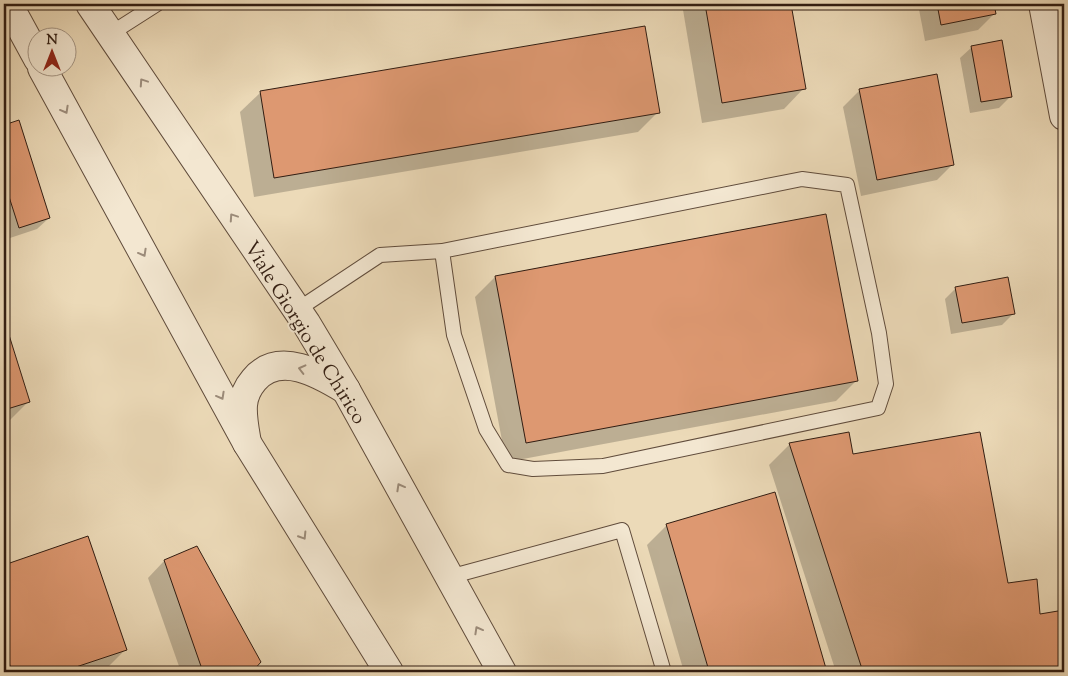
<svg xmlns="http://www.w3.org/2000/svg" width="1068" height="676" viewBox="0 0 1068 676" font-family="'Sorts Mill Goudy',serif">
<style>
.shadow{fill:#0003}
.building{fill:#dd9871;stroke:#311d12}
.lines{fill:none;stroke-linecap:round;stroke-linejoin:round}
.service-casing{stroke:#604c3c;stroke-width:16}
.minor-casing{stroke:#604c3c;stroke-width:30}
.tertiary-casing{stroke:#604c3c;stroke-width:30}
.service{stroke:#f3e7d1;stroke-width:14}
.minor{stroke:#f3e7d1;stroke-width:28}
.tertiary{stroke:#f3e7d1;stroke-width:28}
.oneway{stroke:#9c8c7b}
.labels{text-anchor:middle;stroke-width:4;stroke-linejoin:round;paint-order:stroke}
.street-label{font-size:20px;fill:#311d12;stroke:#f3e7d1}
</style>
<rect width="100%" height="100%" fill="#ecdab8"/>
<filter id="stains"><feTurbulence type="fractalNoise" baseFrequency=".004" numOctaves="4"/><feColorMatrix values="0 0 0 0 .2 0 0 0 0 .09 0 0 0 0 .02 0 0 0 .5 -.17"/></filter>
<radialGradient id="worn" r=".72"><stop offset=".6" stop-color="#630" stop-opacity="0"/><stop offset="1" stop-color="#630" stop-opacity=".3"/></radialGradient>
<!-- shadow -->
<g class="shadow">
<polygon points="682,4 790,4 804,88 784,109 702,123"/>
<polygon points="918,4 992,4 994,14 978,30 925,41"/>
<polygon points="972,47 1011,96 999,108 970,113 960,58"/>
<polygon points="859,91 953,164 937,180 861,196 843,107"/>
<polygon points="261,92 658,112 638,132 254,197 240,112"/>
<polygon points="18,122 49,218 37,229 7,239 4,228 4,126"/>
<polygon points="495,277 856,381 836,401 506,462 475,297"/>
<polygon points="956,288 1014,313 1002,325 951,334 945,299"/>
<polygon points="4,323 28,402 8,422 4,424"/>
<polygon points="848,433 852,456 1007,584 1039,615 1064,611 1064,672 836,672 769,465 789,445"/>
<polygon points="774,494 826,672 684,672 647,545 667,525"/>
<polygon points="87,538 125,650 105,670 98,672 4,672 4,566"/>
<polygon points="197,548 260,662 250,672 181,672 148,578 164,561"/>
</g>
<!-- building -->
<g class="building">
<polygon points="705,4 791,4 806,89 722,103"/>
<polygon points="937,4 994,4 996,14 941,25"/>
<polygon points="645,26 660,113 274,178 260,91"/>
<polygon points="1002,40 1012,97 981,102 971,46"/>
<polygon points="937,74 954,165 877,180 859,89"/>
<polygon points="19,120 50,218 19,228 4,181 4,125"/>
<polygon points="826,214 858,381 526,443 495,276"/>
<polygon points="1008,277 1015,314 962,323 955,287"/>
<polygon points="4,319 30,402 4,410"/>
<polygon points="849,432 853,454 980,432 1008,583 1037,579 1040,614 1064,610 1064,672 863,672 789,443"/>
<polygon points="775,492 827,672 703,672 709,671 666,524"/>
<polygon points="88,536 127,650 61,672 12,672 4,647 4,565"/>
<polygon points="197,546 261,662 252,672 203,672 164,560"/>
</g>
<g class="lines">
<defs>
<g id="service">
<polyline points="110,34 157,4"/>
<polyline points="297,310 380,255 442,251 454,335 486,429 508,465 533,469 603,466 878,408 886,384 879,333 847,185 802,179 442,251"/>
<polyline points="449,577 622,530 664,672"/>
</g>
<path id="minor" d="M247,443C245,431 242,417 243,405C244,395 248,387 254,380C279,350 320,374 346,390"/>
<g id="tertiary">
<polyline points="8,4 38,59"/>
<polyline points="90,4 306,323 346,390 502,672"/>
<polyline points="1043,4 1064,116"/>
<polyline points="42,68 247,443 389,672"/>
</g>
</defs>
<!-- service casing -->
<use href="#service" class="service-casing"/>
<!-- minor casing -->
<use href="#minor" class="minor-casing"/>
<!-- tertiary casing -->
<use href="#tertiary" class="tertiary-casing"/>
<!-- service -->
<use href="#service" class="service"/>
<!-- minor -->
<use href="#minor" class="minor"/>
<!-- tertiary -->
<use href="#tertiary" class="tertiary"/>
</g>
<!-- one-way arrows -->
<defs><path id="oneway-chevron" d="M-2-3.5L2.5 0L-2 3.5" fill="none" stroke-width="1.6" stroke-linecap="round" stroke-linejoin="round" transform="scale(1.25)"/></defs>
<g class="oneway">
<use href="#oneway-chevron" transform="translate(143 82) rotate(-124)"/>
<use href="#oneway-chevron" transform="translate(65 110) rotate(61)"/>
<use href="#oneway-chevron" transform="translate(233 217) rotate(-124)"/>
<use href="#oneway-chevron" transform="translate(143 253) rotate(61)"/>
<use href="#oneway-chevron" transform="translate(302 369) rotate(-166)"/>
<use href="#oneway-chevron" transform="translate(221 396) rotate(61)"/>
<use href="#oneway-chevron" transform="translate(400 487) rotate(-119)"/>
<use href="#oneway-chevron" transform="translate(303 536) rotate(58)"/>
<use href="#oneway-chevron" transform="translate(478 630) rotate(-119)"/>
</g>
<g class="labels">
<!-- street labels -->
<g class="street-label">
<text transform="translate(306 332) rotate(58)" y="7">Viale Giorgio de Chirico</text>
</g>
</g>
<!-- margin -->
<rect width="1068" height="676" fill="none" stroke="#ecdab8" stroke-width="20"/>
<rect x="5" y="5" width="1058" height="666" fill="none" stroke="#311d12" stroke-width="2.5"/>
<rect x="10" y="10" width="1048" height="656" fill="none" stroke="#311d12"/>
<!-- north arrow -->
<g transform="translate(52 52)"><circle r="24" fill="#f3e7d1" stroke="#a59685"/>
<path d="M0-4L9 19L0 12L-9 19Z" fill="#8f2418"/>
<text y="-8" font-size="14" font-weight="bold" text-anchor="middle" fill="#311d12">N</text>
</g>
<rect width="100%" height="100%" filter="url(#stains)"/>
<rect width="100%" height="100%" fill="url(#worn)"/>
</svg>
